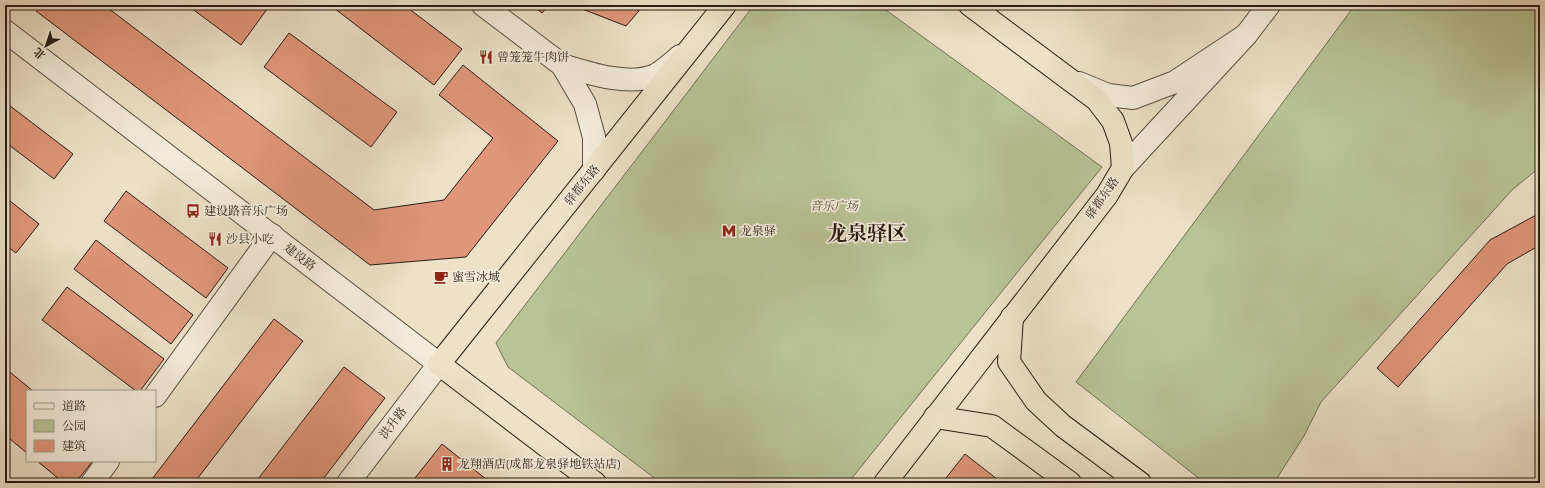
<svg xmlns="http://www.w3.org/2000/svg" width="1545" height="488" viewBox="0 0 1545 488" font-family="Alegreya,'Noto Serif SC',serif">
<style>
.green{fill:#b8c396;stroke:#707054}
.building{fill:#e0967b;stroke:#271c13}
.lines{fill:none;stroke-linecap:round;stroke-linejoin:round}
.minor-casing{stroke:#584d40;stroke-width:24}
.tertiary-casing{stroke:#584d40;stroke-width:24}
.trunk-casing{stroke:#271c13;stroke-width:24}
.minor{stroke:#f3ecdb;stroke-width:22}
.tertiary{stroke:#f3ecdb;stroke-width:22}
.trunk{stroke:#ede1c8;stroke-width:22}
.labels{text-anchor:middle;stroke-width:3.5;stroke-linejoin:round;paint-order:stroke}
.poi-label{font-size:12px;fill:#271c13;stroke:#f3ecdb;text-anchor:start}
.street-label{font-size:12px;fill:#271c13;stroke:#f3ecdb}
.park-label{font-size:12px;font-style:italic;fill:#524e3a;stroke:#f3ecdb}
.town-label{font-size:20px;font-weight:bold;fill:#271c13;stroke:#f3ecdb}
</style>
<rect width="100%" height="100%" fill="#ede1c8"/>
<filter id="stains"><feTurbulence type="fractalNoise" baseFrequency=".005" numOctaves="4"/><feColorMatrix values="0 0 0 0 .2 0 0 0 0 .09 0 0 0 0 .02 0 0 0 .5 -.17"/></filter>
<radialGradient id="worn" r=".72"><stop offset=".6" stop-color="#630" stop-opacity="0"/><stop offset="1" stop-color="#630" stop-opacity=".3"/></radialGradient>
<!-- green -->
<g class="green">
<polygon points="754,5 879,5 1102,167 848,483 661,483 508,367 496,343"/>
<polygon points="1355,5 1540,5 1540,167 1512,190 1321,402 1304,436 1274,483 1205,483 1076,382"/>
</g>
<!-- building -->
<g class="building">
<polygon points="41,5 104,5 374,210 444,200 493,138 439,95 463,65 558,141 466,257 370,265 36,11"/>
<polygon points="187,5 270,5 241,45"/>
<polygon points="330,5 404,5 462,49 434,85"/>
<polygon points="532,5 549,5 542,13"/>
<polygon points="572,5 644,5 626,26"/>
<polygon points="289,33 397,112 371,147 264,67"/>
<polygon points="5,102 73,154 54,179 5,142"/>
<polygon points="126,191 228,268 206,298 104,221"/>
<polygon points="5,197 39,224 16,253 5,245"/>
<polygon points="1540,213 1540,245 1507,264 1398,387 1377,368 1490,240"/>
<polygon points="96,240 193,315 171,344 74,269"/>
<polygon points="67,287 164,359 140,391 136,391 42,320"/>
<polygon points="274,319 303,341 194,483 149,483"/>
<polygon points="344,367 385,398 320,483 255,483"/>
<polygon points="5,368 33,391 27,391 27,453 5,435"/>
<polygon points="442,444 491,483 411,483"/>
<polygon points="965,454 1002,483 942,483"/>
<polygon points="37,461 93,461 75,483 64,483"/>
</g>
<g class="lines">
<defs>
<g id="minor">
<path d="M594,170V137L585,104L562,65C588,73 627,86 653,76C661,73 673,62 680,56"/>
<polyline points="155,396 272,235"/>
<polyline points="92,483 108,461"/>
<polyline points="348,483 439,364"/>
</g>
<g id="tertiary">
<polyline points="483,5 562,65"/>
<polyline points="5,31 439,364"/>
<polyline points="1246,35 1269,5"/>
<polyline points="1079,83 1108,95 1133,98 1175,82 1246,35 1123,168"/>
</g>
<g id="trunk">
<polyline points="1012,317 1009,362 1036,401 1063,426 1140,483"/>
<polyline points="935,417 992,426 1070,483"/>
<polyline points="595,483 439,364 725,5"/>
<polyline points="885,483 1107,195 1123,168 1121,143 1113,121 1097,100 970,5"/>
</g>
</defs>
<!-- minor casing -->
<use href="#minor" class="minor-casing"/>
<!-- tertiary casing -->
<use href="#tertiary" class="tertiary-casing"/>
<!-- trunk casing -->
<use href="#trunk" class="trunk-casing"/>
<!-- minor -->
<use href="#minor" class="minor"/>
<!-- tertiary -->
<use href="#tertiary" class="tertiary"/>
<!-- trunk -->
<use href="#trunk" class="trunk"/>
</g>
<!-- icons -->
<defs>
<symbol id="restaurant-bare" viewBox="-9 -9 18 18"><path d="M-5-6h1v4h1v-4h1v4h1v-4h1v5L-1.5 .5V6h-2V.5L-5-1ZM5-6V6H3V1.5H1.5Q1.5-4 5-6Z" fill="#8f2418" stroke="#f3ecdb" stroke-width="2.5" paint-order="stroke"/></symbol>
<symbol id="bus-bare" viewBox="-9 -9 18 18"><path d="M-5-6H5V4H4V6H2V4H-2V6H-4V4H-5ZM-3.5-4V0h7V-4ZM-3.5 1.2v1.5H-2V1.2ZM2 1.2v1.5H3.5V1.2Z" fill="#8f2418" stroke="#f3ecdb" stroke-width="2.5" paint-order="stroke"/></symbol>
<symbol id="metro-bare" viewBox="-9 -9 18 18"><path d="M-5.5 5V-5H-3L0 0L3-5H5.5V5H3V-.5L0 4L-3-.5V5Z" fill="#8f2418" stroke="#f3ecdb" stroke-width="2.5" paint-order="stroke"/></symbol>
<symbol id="cafe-bare" viewBox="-9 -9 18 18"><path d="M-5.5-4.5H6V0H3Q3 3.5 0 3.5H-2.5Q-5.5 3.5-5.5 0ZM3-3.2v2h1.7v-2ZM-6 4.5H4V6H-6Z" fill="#8f2418" stroke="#f3ecdb" stroke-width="2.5" paint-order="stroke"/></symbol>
<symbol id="building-bare" viewBox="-9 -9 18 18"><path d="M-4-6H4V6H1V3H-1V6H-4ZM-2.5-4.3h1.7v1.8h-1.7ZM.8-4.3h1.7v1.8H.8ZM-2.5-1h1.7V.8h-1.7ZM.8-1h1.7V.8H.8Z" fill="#8f2418" stroke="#f3ecdb" stroke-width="2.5" paint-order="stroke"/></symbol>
</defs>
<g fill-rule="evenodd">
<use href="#restaurant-bare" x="476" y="47" width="20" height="20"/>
<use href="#bus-bare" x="183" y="201" width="20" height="20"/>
<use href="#metro-bare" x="719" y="221" width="20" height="20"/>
<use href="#restaurant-bare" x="205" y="229" width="20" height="20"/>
<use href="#cafe-bare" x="431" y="267" width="20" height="20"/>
<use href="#building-bare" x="437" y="454" width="20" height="20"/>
</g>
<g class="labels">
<!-- poi labels -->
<g class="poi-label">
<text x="497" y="61">曾笼笼牛肉饼</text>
<text x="204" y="215">建设路音乐广场</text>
<text x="740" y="235">龙泉驿</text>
<text x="226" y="243">沙县小吃</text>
<text x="452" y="281">蜜雪冰城</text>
<text x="458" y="468">龙翔酒店(成都龙泉驿地铁站店)</text>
</g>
<!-- street labels -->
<g class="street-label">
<text transform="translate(582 185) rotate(-51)" y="4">驿都东路</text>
<text transform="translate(1102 198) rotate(-55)" y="4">驿都东路</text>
<text transform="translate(300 257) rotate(38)" y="4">建设路</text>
<text transform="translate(393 423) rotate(-53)" y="4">洪升路</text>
</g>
<!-- park labels -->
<g class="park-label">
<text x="834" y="210">音乐广场</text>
</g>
<!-- town labels -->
<g class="town-label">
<text x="867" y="240">龙泉驿区</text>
</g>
</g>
<!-- margin -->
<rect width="1545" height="488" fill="none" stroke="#ede1c8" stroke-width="20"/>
<rect x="6" y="6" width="1533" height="476" fill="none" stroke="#271c13" stroke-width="2"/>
<rect x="10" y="10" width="1525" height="468" fill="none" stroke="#271c13"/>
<!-- legend -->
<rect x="26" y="390" width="130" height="72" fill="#f3ecdb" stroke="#a1998b"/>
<rect x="34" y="403" width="20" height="6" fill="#f3ecdb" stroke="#a1998b"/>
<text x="62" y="410" font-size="12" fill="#271c13">道路</text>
<rect x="34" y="420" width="20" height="12" fill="#b8c396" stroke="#a1998b"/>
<text x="62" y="430" font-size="12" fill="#271c13">公园</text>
<rect x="34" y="440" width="20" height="12" fill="#e0967b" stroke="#a1998b"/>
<text x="62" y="450" font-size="12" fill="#271c13">建筑</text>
<!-- north arrow -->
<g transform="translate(46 46) rotate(220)" stroke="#f3ecdb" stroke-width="3" paint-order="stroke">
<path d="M0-3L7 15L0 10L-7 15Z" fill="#271c13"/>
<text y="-6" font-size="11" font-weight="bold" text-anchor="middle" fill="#271c13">北</text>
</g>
<rect width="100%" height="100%" filter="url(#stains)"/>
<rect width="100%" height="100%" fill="url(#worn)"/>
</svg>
